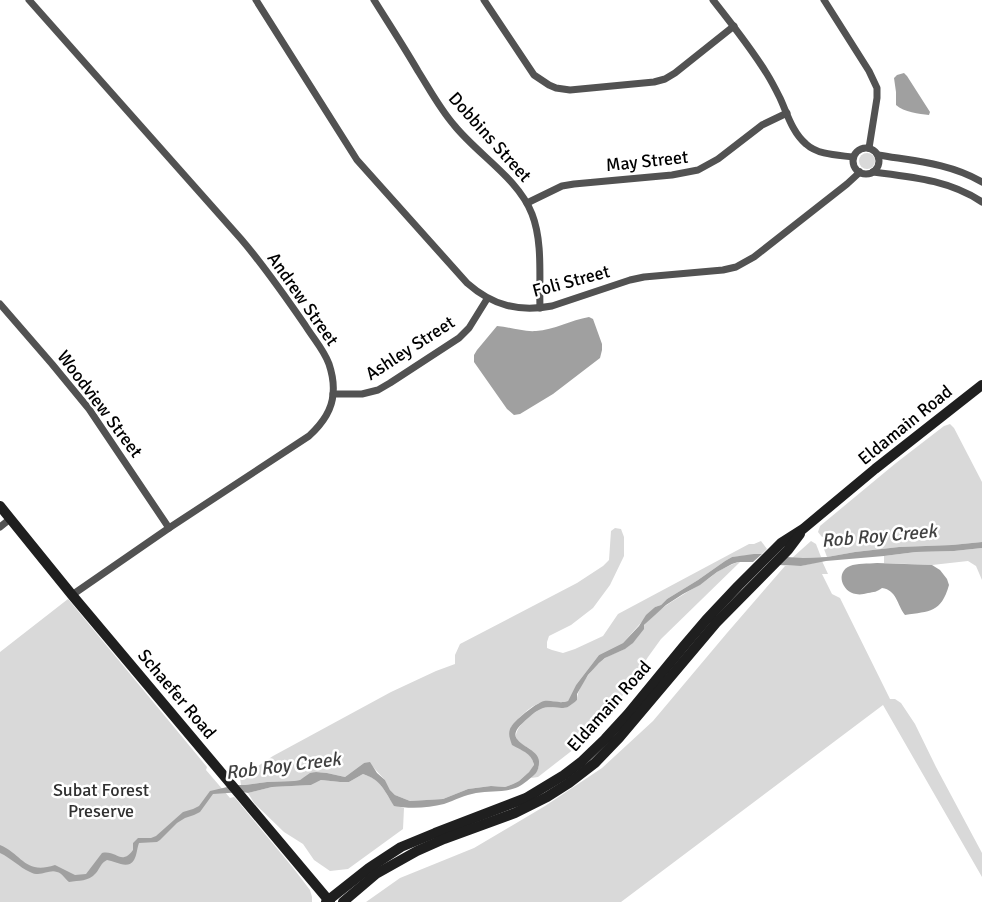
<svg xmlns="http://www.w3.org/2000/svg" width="982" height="902" viewBox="0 0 982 902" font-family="Signika,sans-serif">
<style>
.green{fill:#d9d9d9}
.water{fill:#a0a0a0}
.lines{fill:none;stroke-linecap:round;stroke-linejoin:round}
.street{stroke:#525252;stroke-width:7}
.secondary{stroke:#1f1f1f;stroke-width:10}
.labels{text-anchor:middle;stroke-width:5;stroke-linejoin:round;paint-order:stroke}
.street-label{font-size:18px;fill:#000;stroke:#fff}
.park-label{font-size:18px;fill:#303030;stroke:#fff}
.water-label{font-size:19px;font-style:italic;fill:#414141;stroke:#fff}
</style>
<rect width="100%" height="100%" fill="#fff"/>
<!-- green -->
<g class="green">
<circle cx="867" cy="161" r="8"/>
<path d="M950,424L954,428L982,482V542L952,545L899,547L855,552L827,557L824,549V545C831,541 840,543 847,541L841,534L832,537H822L818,532L820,526L896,463L944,426Z"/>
<path d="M615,528L621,529L624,537V556L610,585L593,608L571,625L549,636L547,642V648L552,650L563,653L575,649L603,636L618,614L749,544H754L761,541L767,549L762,554L732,557L725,561L698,580L667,599L661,605L655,607L623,643L599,655L576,685L568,701C559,704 552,700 544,702C531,704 519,718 511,727L520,749C528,753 533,756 534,766L529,772L519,781L513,784L505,787L491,786L468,789L443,799L410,801L395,795L390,790L385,780L373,767L364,763L345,777L327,773L316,772L300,780L294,781L267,782L245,785H241L240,778L273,756L391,692L436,671L455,664V655L460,644L577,583L603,566L609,560L611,531Z"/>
<polygon points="811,541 816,544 821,557 803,558 792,558"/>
<polygon points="982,548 982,580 976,566 968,561 932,565 884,563 884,556 916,552 954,551"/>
<polygon points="822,561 828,574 822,574 832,594 840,598 890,699 895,699 901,703 915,724 936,767 982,853 982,877 883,705 621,902 366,902 400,878 474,848 545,806 602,768 653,721 727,633 785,566 801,566"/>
<path d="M738,562H740L661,639L648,657L633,681L607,717L574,749L538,777L531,778L537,771L539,766C536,761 534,754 530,749C526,746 520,745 517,740C511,730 532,713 541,709C549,705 559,710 568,707C571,705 574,702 577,700C577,687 595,664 607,657C616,652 626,650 633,642C639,637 641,629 646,623C661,606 682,596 702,583C707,580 712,576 717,572C723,568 731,565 738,562Z"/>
<polygon points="68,599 207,767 206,770 230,798 234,797 236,799 294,869 310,890 312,897 312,902 0,902 0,652"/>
<path d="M363,774C382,780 383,790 394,805L404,808L403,829L348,869L330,871L314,860L303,844L284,832L254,803L248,793L272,787L311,785L321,780L340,782H349Z"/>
</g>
<!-- water -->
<g class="water">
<path d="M904,73L907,76L930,112L929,115C919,114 904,112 896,105V92L894,78L897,75Z"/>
<path d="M589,317L593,319L602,344V350L600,358L553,394L520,414L514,415L507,409L474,362V355L477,350L497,326C510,327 523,332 536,331C554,330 571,320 589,317Z"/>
<polygon points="982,542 982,548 954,551 916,552 884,556 826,561 801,566 778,565 786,557 803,558 827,557 855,552 899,547 952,545"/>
<path d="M754,554H762L753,562H738L732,564L717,572L700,585L683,594L666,605L644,625V629L633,643L625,649L605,658L599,663L588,675L577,694V700C575,702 571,705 568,707C560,710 550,705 541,709C535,711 522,723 518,728C506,744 540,747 539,762C539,767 538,770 536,773C531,778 524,784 518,787C505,793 490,790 476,793C465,795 455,800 444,804C429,808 409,809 394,806C384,790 381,780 363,774L349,782H340L321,780L311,785L272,787L248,793L243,792L213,794L200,812L194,815L185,818L177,823L160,840L157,842L139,843C137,848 137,855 134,860C128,870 115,861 107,860C101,863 100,868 96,873C88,882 79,880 69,882C65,879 62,873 57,872C48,869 41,878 30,872C19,867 11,858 0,853V845C23,855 25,875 55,865L75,875L86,874L102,853C117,850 121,866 133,850V843L138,838H151L156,836L183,812L193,809L199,806L210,791L236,785H245L267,782L294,781L300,780L310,773L316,772L327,773L345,777L364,763L370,762L377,773L385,780L390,790L395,795L410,801L443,799L468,789L491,786L505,787L513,784L519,781L529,772L534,765C532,753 522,751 512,745C510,739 508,735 510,729C513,721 536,703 544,701C553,700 559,704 568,701L576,685L599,655L623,643L639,626L646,615L655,607L661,605L667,599L698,580L725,561L732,557Z"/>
<path d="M877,563L932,565L940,570L947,579L949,585C941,613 930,611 905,615C897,605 897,590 882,588C877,592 874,592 868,593C864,594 860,595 856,594C842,592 835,572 850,566C857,563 868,564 877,563Z"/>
</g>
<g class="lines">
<!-- street -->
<g class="street">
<path d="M29,0L241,239C265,267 285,296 305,325C313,338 324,350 329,364C332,373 334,385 333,394C332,411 321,425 309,436L169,528L72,595"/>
<path d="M256,0L357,160L467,283C493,306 519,312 552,306L630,280L644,277L723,270L736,267L754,257L847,184L860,172"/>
<path d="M374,0C389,24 404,47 418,71C430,90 440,109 454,125C478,155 518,178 532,214C543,242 539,278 540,308"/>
<polyline points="484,0 534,75 549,85 556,88 570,90 654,82 665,79 675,73 734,26"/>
<path d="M713,0C732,24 751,48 767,74C772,82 776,90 780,98C787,113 792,132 806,144C818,155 837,155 853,157"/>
<polyline points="824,0 869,71 877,88 877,98 869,148"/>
<circle cx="866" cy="161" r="13"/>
<path d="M878,155C914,161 950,163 982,182"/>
<path d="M873,172C912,177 949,180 982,202"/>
<polyline points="527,203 562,186 574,184 672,175 698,170 718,159 762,125 787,113"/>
<polyline points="0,304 52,364 89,409 169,528"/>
<polyline points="333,394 362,394 378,390 390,383 459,338 469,328 487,299"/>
<polyline points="0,527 10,519"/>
</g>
<!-- secondary -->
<g class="secondary">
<polyline points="0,506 72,595 330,902"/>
<polyline points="326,902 369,868 401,847 435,833 526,798 564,775 581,762 605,739 628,714 683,647 706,620 738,586 781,543 803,529 875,469 982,385"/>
<polyline points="343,902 376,874 417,851 444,839 515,813 547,797 569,783 595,763 619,738 716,623 788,550 800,534"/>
</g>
</g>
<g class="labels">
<!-- street labels -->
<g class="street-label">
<text transform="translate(490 137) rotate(48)" y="6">Dobbins Street</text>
<text transform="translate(647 161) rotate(-6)" y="6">May Street</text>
<text transform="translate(571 281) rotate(-15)" y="6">Foli Street</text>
<text transform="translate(303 299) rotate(55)" y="6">Andrew Street</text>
<text transform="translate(410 348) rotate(-33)" y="6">Ashley Street</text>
<text transform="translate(100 404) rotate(53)" y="6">Woodview Street</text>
<text transform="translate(905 425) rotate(-39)" y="6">Eldamain Road</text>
<text transform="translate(177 694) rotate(50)" y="6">Schaefer Road</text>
<text transform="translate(609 706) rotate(-48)" y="6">Eldamain Road</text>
</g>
<!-- park labels -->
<g class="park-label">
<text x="101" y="796">Subat Forest<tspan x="101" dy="21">Preserve</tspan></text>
</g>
<!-- water labels -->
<g class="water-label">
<text transform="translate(879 535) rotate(-5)" y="7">Rob Roy Creek</text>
<text transform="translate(283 765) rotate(-7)" y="7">Rob Roy Creek</text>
</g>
</g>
</svg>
